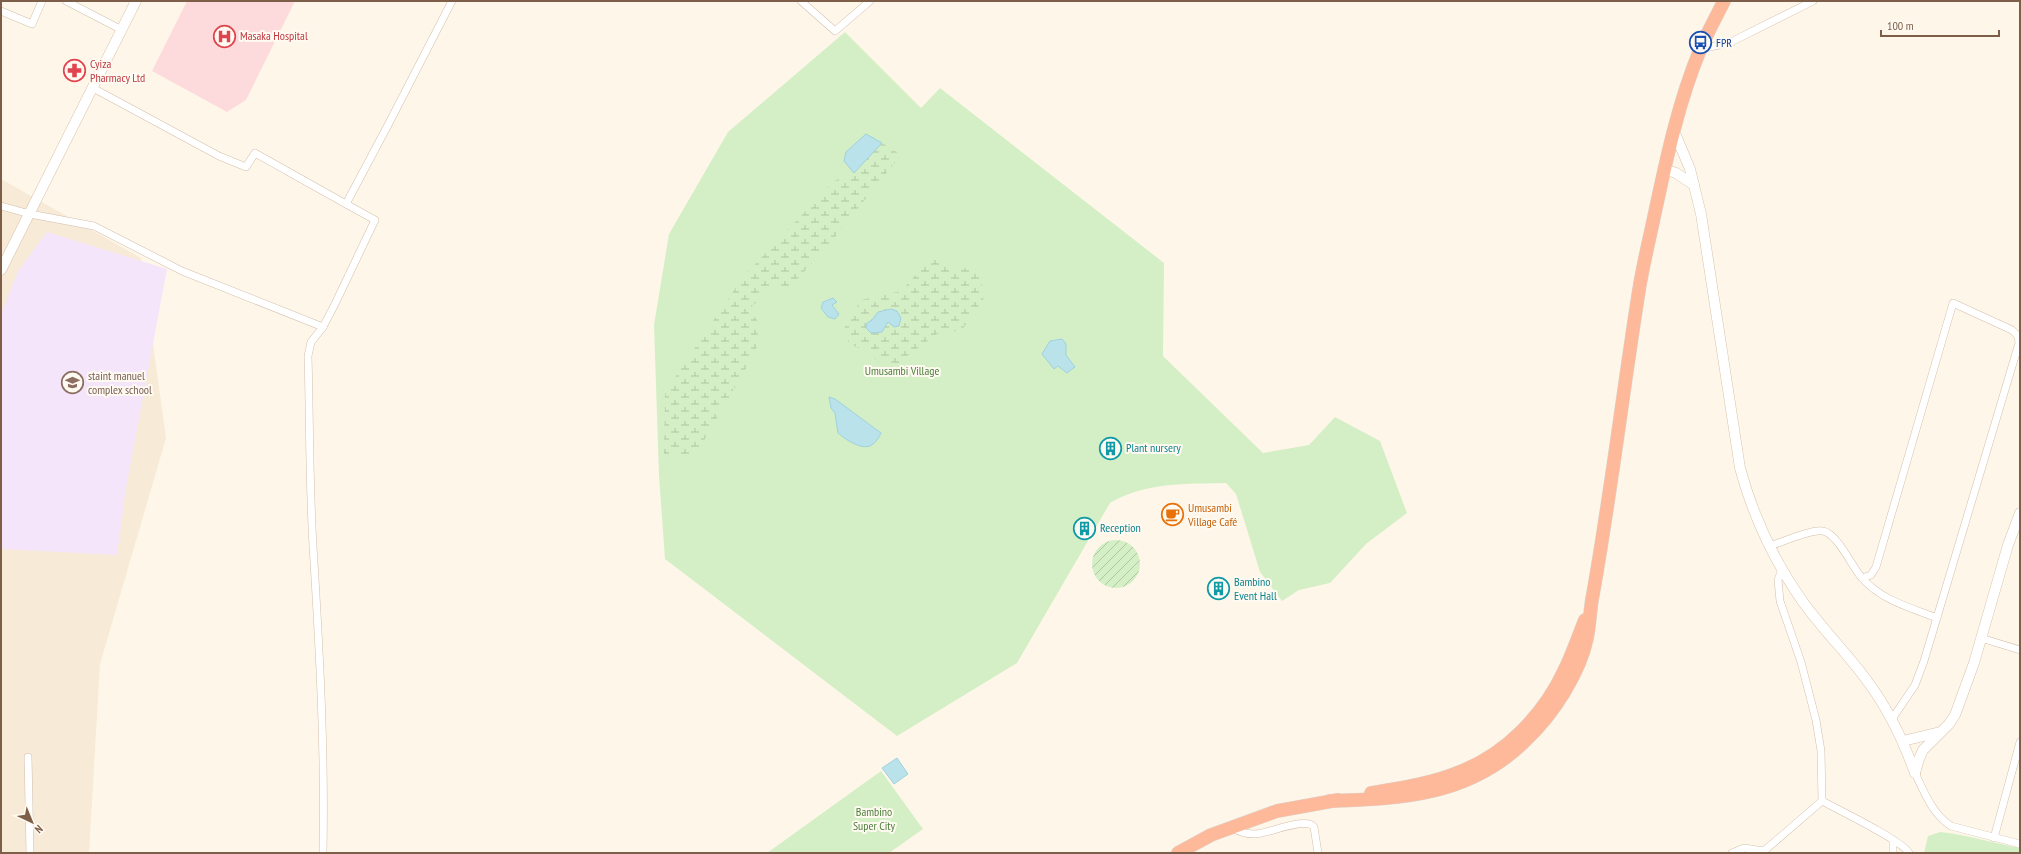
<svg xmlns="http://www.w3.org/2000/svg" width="2021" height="854" viewBox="0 0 2021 854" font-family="'PT Sans Narrow',sans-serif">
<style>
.residential{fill:#f7ead6}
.education{fill:#f4e5fb}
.medical{fill:#fddbdd}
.green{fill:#d4efc5}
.wetland{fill:url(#wetland-marsh)}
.garden{fill:url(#garden-furrows)}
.water{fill:#bae2eb;stroke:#9fd1de}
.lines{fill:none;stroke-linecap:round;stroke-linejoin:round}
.street-casing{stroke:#d3bfac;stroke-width:8}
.secondary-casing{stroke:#d9c2ac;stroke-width:11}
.highway-casing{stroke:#ddd5cf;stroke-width:14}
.street{stroke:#fff;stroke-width:7}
.secondary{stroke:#fff;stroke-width:10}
.highway{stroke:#feb99a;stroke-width:13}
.labels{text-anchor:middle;stroke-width:4;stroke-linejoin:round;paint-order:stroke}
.health-label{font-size:12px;fill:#be3a42;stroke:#fffaf1;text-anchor:start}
.transit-label{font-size:12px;fill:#164399;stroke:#fffaf1;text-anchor:start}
.park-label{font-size:12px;fill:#4c7e3c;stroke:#fffaf1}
.education-label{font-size:12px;fill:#785e54;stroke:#fffaf1;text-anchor:start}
.culture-label{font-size:12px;fill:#0d838f;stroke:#fffaf1;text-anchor:start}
.food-label{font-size:12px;fill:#c56008;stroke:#fffaf1;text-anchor:start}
</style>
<defs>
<pattern id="wetland-marsh" width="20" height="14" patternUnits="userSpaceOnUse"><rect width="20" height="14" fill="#d4efc5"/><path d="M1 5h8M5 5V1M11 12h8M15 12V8" fill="none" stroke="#b1c5a2"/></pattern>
<pattern id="garden-furrows" width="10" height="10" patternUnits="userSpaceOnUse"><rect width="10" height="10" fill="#d4efc5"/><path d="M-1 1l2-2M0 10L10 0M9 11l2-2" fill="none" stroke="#b1c5a2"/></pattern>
</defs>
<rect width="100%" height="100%" fill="#fef7e9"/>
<!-- residential -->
<polygon class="residential" points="1,179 141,258 166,438 100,664 89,853 1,853"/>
<!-- education -->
<polygon class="education" points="47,232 167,269 126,488 117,555 1,549 1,314 18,271"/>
<!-- medical -->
<polygon class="medical" points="187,1 295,1 246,100 227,112 152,71"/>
<!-- green -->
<g class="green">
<path d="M845,32L921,108L940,88L1164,263L1163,356L1263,453L1309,445L1335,417L1380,441L1407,513L1366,544L1330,583L1299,590L1282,601L1260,572L1236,494L1226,483C1186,484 1145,482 1110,503L1017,663L897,736L665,559L659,476L654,325L669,234L728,132Z"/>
<polygon points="881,771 923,829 889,853 767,853"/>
<path d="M1940,832C1967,835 1993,843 2020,848V853H1924L1928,836Z"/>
</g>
<!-- wetland -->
<g class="wetland">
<polygon points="882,143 901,155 826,248 788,289 776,285 749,309 759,323 756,351 695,456 664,455 665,392 743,277 834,181 854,173"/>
<polygon points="935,254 946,267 979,269 984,298 962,330 937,334 903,359 895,369 877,361 871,354 850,344 842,332 861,300 901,291"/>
</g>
<!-- garden -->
<circle class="garden" cx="1116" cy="564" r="24"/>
<!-- water -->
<g class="water">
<polygon points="866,134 882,143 854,173 844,161 846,152"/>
<polygon points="833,298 837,302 832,305 839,314 835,319 828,317 821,308 823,302"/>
<polygon points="891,309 897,311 901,318 899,326 894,327 888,322 882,332 871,333 866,328 867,323 872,320 878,312"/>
<polygon points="1062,339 1066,344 1066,355 1075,367 1067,373 1058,366 1054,369 1042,354 1050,341"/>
<path d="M829,397L835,399L881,433C879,437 877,441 873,444C864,452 846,440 838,433L835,413L831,408Z"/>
<polygon points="897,758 908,774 894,784 882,768"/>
</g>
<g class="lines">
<defs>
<g id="street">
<polyline points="66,1 122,30"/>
<polyline points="801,1 835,31 870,1"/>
<polyline points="1,11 32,24 42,1"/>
<polyline points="1700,49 1729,43 1813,1"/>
<polyline points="93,88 219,156 246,167 255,153 346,204"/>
<polyline points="1,206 30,214 94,226 182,271 323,327"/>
<path d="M1770,546C1782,542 1812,529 1823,531C1838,534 1852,567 1862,578C1881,600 1911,608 1937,618"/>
<polyline points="1862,578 1871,575 1876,567 1953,303 2012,330 2018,336 2019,343 1924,661 1915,685 1892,719"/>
<polyline points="1981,638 2020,650"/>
<polyline points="28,757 30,853"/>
<path d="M1915,773C1924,792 1933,815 1951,826L2020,844"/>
<path d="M1822,801C1837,809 1903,841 1909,853"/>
<path d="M1231,827C1239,832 1245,834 1254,834C1268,834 1306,816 1314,827L1318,853"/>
<polyline points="1994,838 2020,742"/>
<polyline points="1893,840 1893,853"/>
<path d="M323,853C325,756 320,659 314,562C309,493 310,424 308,356L311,342L323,327L335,304L375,220L346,204L388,125L452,1"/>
<polyline points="1732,853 1744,848 1764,851 1822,801 1821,751 1816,720 1801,662 1780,601 1778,580 1782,569"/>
</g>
<g id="secondary">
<path d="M1674,131L1690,169L1701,214L1740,468C1753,516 1774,561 1803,602C1823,630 1848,654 1868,682C1889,710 1903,740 1915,773"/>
<polyline points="1664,169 1676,173 1694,185"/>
<polyline points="1,270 136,1"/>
<polyline points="1903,741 1940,732"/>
<polyline points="1915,773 1919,759 1923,750 1949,724 1955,715 1974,663 2008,545 2020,513"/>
</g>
<g id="highway">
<path d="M1371,793C1402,788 1434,783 1462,771C1507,753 1544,714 1564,671C1572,655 1578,637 1585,620"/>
<path d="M1330,801C1404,799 1472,795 1527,739C1553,714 1580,673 1587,638C1590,623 1590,608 1593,594C1611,493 1623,391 1639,290C1643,265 1649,241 1654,217C1666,161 1678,103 1700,50C1707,33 1716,17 1724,1"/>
<polyline points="1178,853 1211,835 1277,811 1338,800"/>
</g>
</defs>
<!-- street casing -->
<use href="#street" class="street-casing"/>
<!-- secondary casing -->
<use href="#secondary" class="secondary-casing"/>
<!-- highway casing -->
<use href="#highway" class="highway-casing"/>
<!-- street -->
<use href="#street" class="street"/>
<!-- secondary -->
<use href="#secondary" class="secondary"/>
<!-- highway -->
<use href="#highway" class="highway"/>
</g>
<!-- icons -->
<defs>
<symbol id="hospital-ring" viewBox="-11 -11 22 22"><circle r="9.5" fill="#fffaf1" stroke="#e0444e" stroke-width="1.5"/><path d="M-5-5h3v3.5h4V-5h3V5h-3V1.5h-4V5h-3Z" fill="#e0444e"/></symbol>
<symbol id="bus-ring" viewBox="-11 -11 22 22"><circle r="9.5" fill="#fffaf1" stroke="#1a4fb4" stroke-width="1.5"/><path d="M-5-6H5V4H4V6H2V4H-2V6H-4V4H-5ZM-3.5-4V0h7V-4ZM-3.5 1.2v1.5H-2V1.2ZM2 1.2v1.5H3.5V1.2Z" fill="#1a4fb4"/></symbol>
<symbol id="pharmacy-ring" viewBox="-11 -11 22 22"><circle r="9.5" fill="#fffaf1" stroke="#e0444e" stroke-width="1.5"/><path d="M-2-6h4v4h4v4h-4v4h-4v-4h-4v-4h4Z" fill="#e0444e"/></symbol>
<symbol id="school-ring" viewBox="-11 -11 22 22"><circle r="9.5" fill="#fffaf1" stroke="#8d6e63" stroke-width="1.5"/><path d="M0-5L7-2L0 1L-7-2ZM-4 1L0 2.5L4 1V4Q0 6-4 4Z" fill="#8d6e63"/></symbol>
<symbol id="building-ring" viewBox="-11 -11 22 22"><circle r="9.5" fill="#fffaf1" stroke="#0f9aa8" stroke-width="1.5"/><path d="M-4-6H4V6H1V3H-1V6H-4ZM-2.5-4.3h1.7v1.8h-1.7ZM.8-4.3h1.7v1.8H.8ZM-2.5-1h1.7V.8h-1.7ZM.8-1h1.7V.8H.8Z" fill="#0f9aa8"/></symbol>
<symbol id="cafe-ring" viewBox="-11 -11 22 22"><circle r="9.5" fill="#fffaf1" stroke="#e8710a" stroke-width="1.5"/><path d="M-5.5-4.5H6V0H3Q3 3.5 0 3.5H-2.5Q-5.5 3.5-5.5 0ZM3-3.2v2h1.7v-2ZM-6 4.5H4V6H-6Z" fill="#e8710a"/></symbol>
</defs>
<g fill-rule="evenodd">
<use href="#hospital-ring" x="212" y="24" width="25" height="25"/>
<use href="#bus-ring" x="1688" y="30" width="25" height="25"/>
<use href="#pharmacy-ring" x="62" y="58" width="25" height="25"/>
<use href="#school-ring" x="60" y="370" width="25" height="25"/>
<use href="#building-ring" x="1098" y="436" width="25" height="25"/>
<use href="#cafe-ring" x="1160" y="502" width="25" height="25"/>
<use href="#building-ring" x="1072" y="516" width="25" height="25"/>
<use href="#building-ring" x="1206" y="576" width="25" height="25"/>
</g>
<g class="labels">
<!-- health labels -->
<g class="health-label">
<text x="240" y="40">Masaka Hospital</text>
<text x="90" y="68">Cyiza<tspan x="90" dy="14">Pharmacy Ltd</tspan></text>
</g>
<!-- transit labels -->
<g class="transit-label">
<text x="1716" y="47">FPR</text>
</g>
<!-- park labels -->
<g class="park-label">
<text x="902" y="375">Umusambi Village</text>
<text x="874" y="816">Bambino<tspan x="874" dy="14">Super City</tspan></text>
</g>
<!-- education labels -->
<g class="education-label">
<text x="88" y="380">staint manuel<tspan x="88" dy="14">complex school</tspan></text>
</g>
<!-- culture labels -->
<g class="culture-label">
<text x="1126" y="452">Plant nursery</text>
<text x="1100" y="532">Reception</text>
<text x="1234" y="586">Bambino<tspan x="1234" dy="14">Event Hall</tspan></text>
</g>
<!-- food labels -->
<g class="food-label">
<text x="1188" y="512">Umusambi<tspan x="1188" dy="14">Village Café</tspan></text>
</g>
</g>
<!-- border -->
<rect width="2021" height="854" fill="none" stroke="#7d5e48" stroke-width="4"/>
<!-- north arrow -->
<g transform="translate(32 822) rotate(136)" stroke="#fffaf1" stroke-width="3" paint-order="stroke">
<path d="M0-3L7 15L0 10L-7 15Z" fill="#7d5e48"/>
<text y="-6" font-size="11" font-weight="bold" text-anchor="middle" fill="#7d5e48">N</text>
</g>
<!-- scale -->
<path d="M1881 30v6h118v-6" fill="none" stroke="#7d5e48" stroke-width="2"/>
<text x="1887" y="30" font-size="12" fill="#7d5e48" stroke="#fffaf1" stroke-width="3" paint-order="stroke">100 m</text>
</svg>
